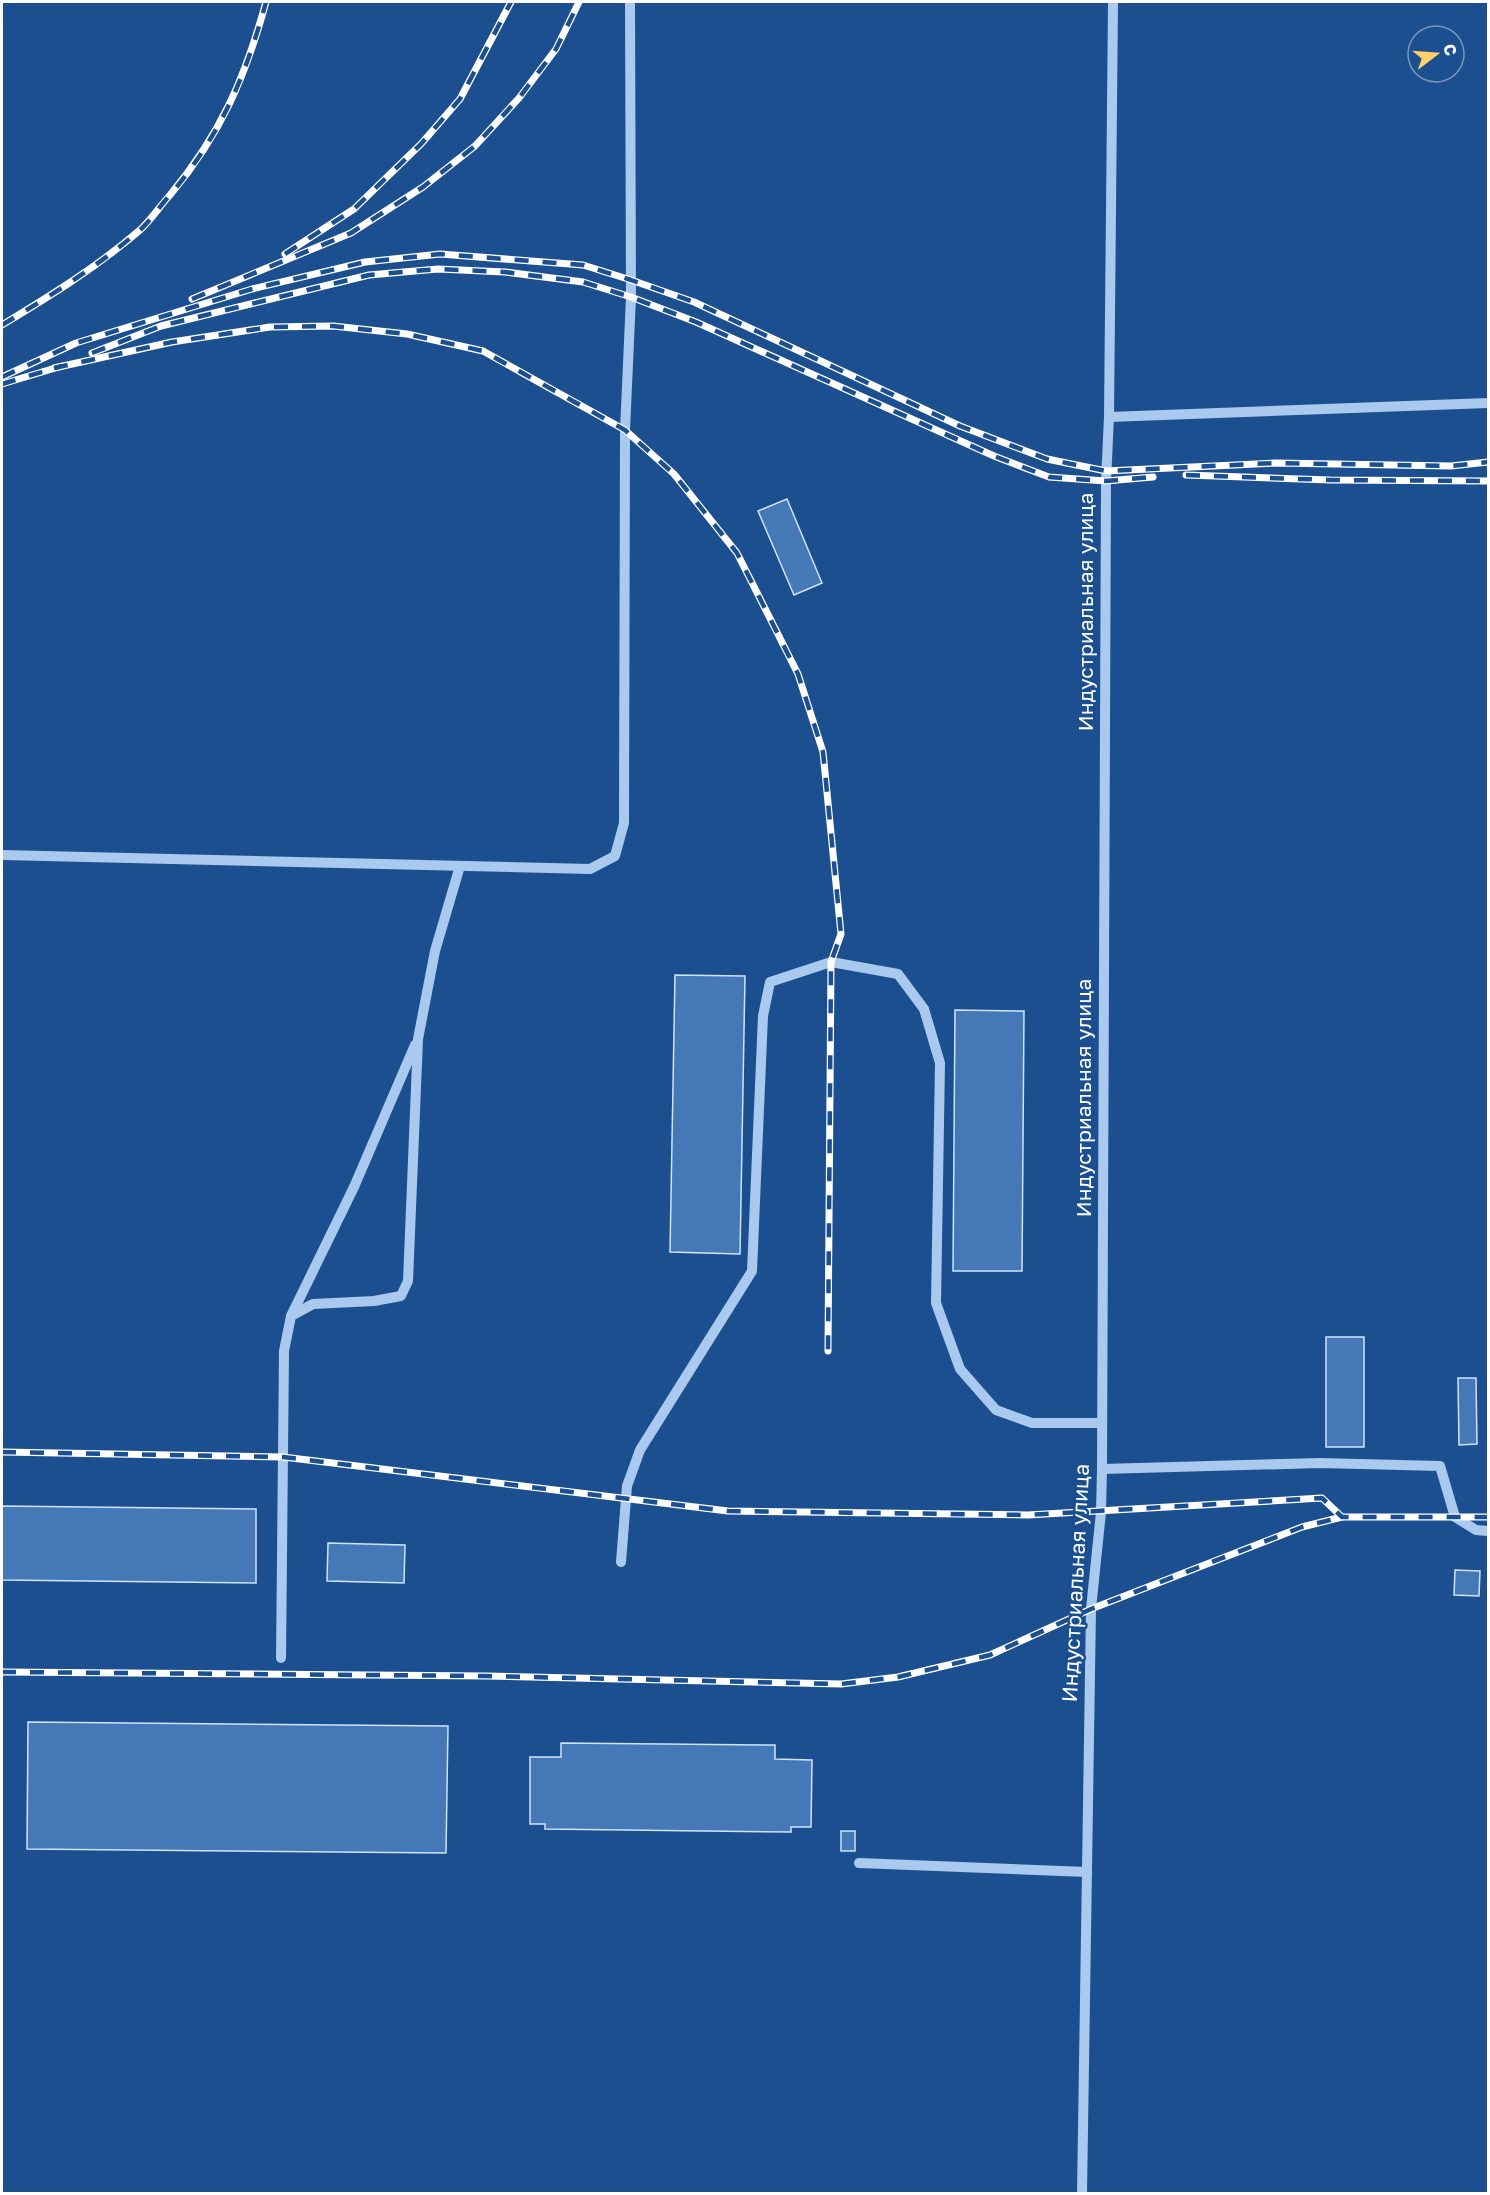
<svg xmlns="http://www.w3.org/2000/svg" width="1490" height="2195" viewBox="0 0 1490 2195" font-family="'Golos Text',sans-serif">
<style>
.building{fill:#4478b7;stroke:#cfe3fa;stroke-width:1.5}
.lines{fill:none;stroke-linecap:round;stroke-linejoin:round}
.minor{stroke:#a9c9ee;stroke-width:10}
.rail-casing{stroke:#fff;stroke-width:7}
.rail{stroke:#1b4f8f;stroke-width:4.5;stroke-dasharray:14;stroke-linecap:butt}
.labels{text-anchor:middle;stroke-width:5;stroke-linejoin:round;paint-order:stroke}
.street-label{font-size:21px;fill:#fff;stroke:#1b4f8f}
</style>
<rect width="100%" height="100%" fill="#1b4f8f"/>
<!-- building -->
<g class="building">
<polygon points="787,499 822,583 794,595 758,511"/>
<polygon points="675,975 745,976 740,1254 670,1252"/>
<polygon points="955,1010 1024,1011 1022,1271 953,1271"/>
<rect x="1326" y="1337" width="38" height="110"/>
<polygon points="1458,1378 1476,1378 1477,1444 1459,1445"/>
<polygon points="2,1506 256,1509 256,1583 2,1580"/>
<polygon points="328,1543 405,1545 404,1583 327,1581"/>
<polygon points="1455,1570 1480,1571 1479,1596 1454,1595"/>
<polygon points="28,1722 448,1726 446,1853 27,1849"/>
<polygon points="561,1743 775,1745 775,1759 812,1760 811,1827 791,1827 791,1832 545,1829 545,1824 530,1824 530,1757 561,1757"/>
<rect x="841" y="1831" width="14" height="20"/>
</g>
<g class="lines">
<!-- minor -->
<g class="minor">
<polyline points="1109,417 1488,403"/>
<polyline points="2,855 590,869 615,856 624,823 625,430 631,297 630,2"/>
<polyline points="291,1316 354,1187 415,1045"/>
<polyline points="1102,1469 1320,1463 1440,1466 1455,1517 1476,1530 1488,1531"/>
<polyline points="621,1562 627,1486 640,1450 752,1271 763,1016 770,982 831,962 898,974 924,1009 940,1063 936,1303 960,1369 996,1410 1032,1423 1102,1423"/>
<polyline points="281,1658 284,1351 291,1316 313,1304 374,1301 401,1296 408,1281 418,1039 435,951 460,866"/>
<polyline points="859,1863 1087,1872"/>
<polyline points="1082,2194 1091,1609 1101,1512 1102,1469 1106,481 1109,417 1113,2"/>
</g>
<defs>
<g id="rail">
<polyline points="285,254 354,209 421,144 460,99 511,2"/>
<polyline points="192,299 351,233 423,187 475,146 519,98 556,49 579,2"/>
<path d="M2,325C50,296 97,267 140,230C151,220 160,206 170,195C221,134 245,78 266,2"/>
<polyline points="92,353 161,326 369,275 438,269 505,272 583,282 631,297 696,322 994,456 1049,477 1106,481 1153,477"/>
<polyline points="54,368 172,342 270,327 333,326 407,334 483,351 625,430 674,474 737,553 798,674 823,752 841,934 831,962 828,1351"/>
<polyline points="2,377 76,343 252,289 365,262 440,254 583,265 631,280 694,302 960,426 1047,459 1106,471 1276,463 1451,466 1488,462"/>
<polyline points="2,384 62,366"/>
<polyline points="1186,475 1330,480 1488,481"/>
<polyline points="2,1452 283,1457 728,1511 1028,1515 1322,1498 1342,1517 1488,1517"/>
<polyline points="2,1672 486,1676 841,1684 898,1677 990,1655 1091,1609 1302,1527 1342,1517"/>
</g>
</defs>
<!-- rail casing -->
<use href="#rail" class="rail-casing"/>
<!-- rail -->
<use href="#rail" class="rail"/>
</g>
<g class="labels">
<!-- street labels -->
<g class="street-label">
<text transform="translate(1086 612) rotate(-90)" y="7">Индустриальная улица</text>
<text transform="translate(1084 1098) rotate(-90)" y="7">Индустриальная улица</text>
<text transform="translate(1076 1583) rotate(-87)" y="7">Индустриальная улица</text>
</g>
</g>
<!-- border -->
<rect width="1490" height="2195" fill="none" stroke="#ffffff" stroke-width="6"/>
<!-- north arrow -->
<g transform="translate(1436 54) rotate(73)"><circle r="28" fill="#1b4f8f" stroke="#7695bc" stroke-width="1.5"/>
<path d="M0-4.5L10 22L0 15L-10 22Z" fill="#ffd166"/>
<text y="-9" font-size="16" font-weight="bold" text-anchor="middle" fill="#ffffff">С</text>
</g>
</svg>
